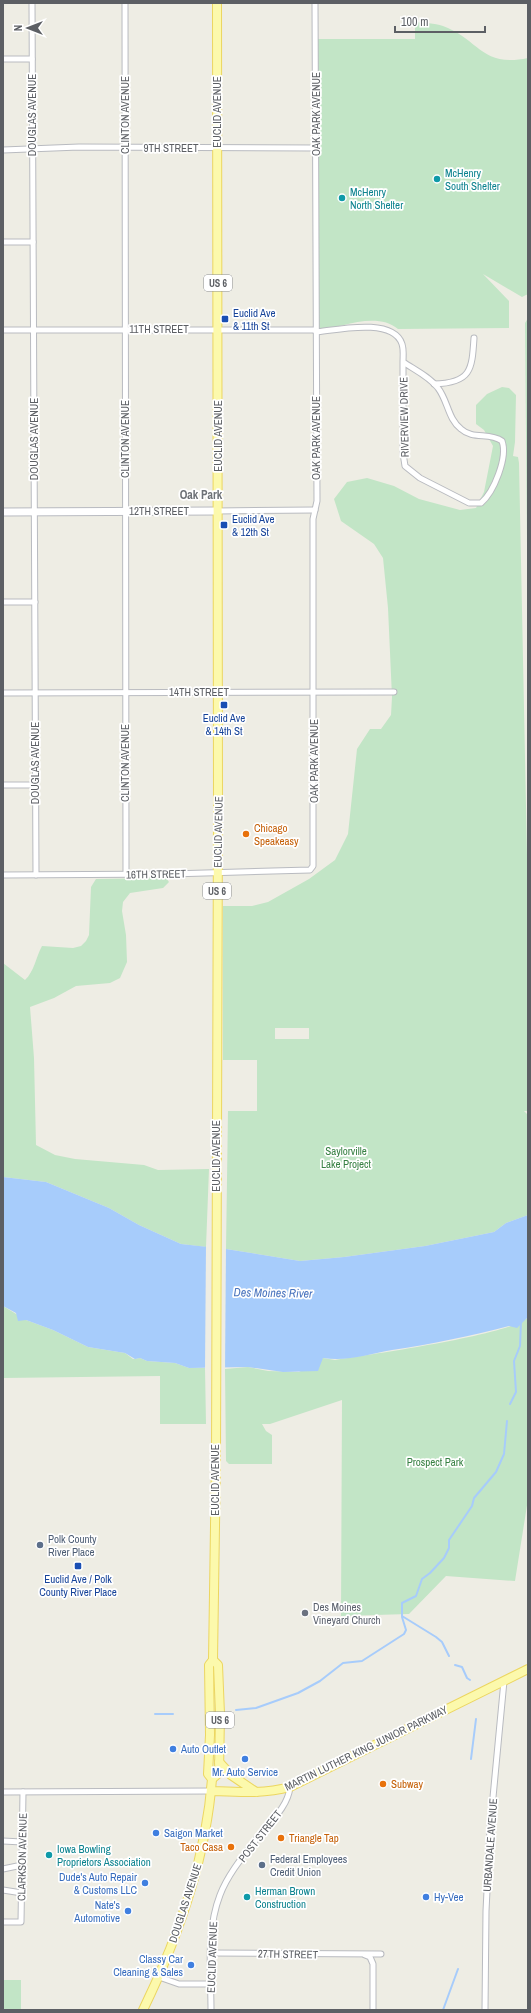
<svg xmlns="http://www.w3.org/2000/svg" width="531" height="2013" viewBox="0 0 531 2013" font-family="'Archivo Narrow',sans-serif">
<style>
.green{fill:#c2e5c6;fill-rule:evenodd}
.water{fill:#a7ccfb}
.pier{fill:#eeede4}
.lines{fill:none;stroke-linecap:round;stroke-linejoin:round}
.stream{stroke:#a7ccfb;stroke-width:2}
.minor-casing{stroke:#b9bbc0;stroke-width:7}
.secondary-casing{stroke:#b8bac0;stroke-width:9}
.primary-casing{stroke:#ecd660;stroke-width:10}
.minor{stroke:#fff;stroke-width:5}
.secondary{stroke:#fff;stroke-width:7}
.primary{stroke:#fcf9ac;stroke-width:8}
.culture-dot{fill:#0f9aa8;stroke:#fff;stroke-width:1.5}
.transit-dot{fill:#1a4fb4;stroke:#fff;stroke-width:1.5}
.food-dot{fill:#e8710a;stroke:#fff;stroke-width:1.5}
.service-dot{fill:#5c6f8a;stroke:#fff;stroke-width:1.5}
.worship-dot{fill:#6b7280;stroke:#fff;stroke-width:1.5}
.shop-dot{fill:#3f7fe0;stroke:#fff;stroke-width:1.5}
.labels{text-anchor:middle;stroke-width:3.5;stroke-linejoin:round;paint-order:stroke}
.shield{fill:#fff;stroke:#8d8f92;stroke-width:1}
.shield-label{font-size:10px;font-weight:bold;fill:#5c5f64}
.street-label{font-size:11px;fill:#5c5f64;stroke:#fff}
.culture-label{font-size:11px;fill:#0d838f;stroke:#fff;text-anchor:start}
.transit-label{font-size:11px;fill:#164399;stroke:#fff;text-anchor:start}
.food-label{font-size:11px;fill:#c56008;stroke:#fff;text-anchor:start}
.park-label{font-size:11px;fill:#378043;stroke:#fff}
.service-label{font-size:11px;fill:#4e5e75;stroke:#fff;text-anchor:start}
.worship-label{font-size:11px;fill:#5b616d;stroke:#fff;text-anchor:start}
.shop-label{font-size:11px;fill:#366cbe;stroke:#fff;text-anchor:start}
.neighbourhood-label{font-size:12px;font-weight:bold;fill:#6d7176;stroke:#fff}
.water-label{font-size:12px;font-style:italic;fill:#4a74be;stroke:#fff}
</style>
<rect width="100%" height="100%" fill="#eeede4"/>
<!-- green -->
<g class="green">
<path d="M415,22C425,23 434,23 443,26C479,39 481,68 528,58V294L522,297L483,274L509,301V328L398,329C377,311 340,327 316,332V39H415Z"/>
<polygon points="528,318 528,656 525,323"/>
<path d="M502,387L509,388L516,395L515,442L513,456L518,457L519,463L528,904V1111H524L528,1115V1215L506,1223L494,1232L425,1246L344,1257L300,1261L226,1249L228,1111H257V1060H223V906H252L268,902L309,879L335,860L348,834L357,749L370,729H381L391,715L392,697L388,608L383,558L374,544L341,521L334,499L347,482L367,478L394,486L419,499L460,510L476,508L484,492L493,446L484,430L476,424V405L487,394ZM275,1028H309V1039H275Z"/>
<path d="M166,878L169,882L163,888L130,893L123,902L122,911L126,935L127,962L120,978L110,983L76,986L54,998L30,1007L34,1058L36,1145L55,1155L75,1159L144,1165L158,1170L209,1169L206,1247L181,1244L139,1225L109,1208L46,1182L3,1177V963L25,980C34,972 36,957 42,946L73,948L81,946L86,941L89,935L91,887L96,879Z"/>
<polygon points="3,1306 26,1320 53,1330 88,1347 125,1353 133,1359 140,1358 147,1361 175,1363 189,1368 205,1368 206,1424 160,1424 160,1376 3,1378"/>
<path d="M528,1317V1499L515,1581L446,1576L409,1614L341,1616L342,1400L270,1424H262L266,1431L272,1435V1464H229L226,1461L225,1369L248,1367L268,1371L299,1372L323,1358L335,1360C366,1355 513,1335 528,1317Z"/>
<rect x="3" y="1980" width="18" height="30"/>
</g>
<!-- water -->
<path class="water" d="M3,1177L46,1182L109,1208L139,1225L181,1244L226,1249L300,1261L344,1257L425,1246L494,1232L506,1223L528,1215V1317L517,1328L509,1326C470,1336 432,1344 392,1350C369,1354 347,1362 323,1358L318,1371L283,1372L248,1367L189,1368L175,1363L147,1361L140,1358L135,1359L125,1353L88,1347L53,1330L26,1320L18,1321L16,1313L3,1306Z"/>
<!-- pier -->
<polygon class="pier" points="206,1245 226,1247 225,1371 205,1370"/>
<g class="lines">
<!-- stream -->
<g class="stream">
<polyline points="510,1404 516,1392 514,1361 520,1346 521,1321"/>
<polyline points="449,1656 442,1642 436,1637 402,1616 402,1603 416,1596 422,1579 430,1573 444,1558 449,1548 449,1540 472,1506 474,1498 496,1472 504,1454 507,1421"/>
<polyline points="455,1665 462,1667 467,1678 470,1680"/>
<polyline points="236,1710 256,1708 298,1693 320,1681 343,1663 362,1661 404,1634 406,1630 402,1617"/>
<polyline points="155,1714 173,1714"/>
<polyline points="471,1759 476,1719"/>
<path d="M443,2010C448,1996 453,1983 458,1969"/>
</g>
<defs>
<g id="minor">
<polyline points="32,3 36,875"/>
<polyline points="125,3 126,874"/>
<polyline points="3,59 32,59"/>
<polyline points="3,150 79,147 316,148"/>
<polyline points="3,242 33,242"/>
<polyline points="3,330 316,330"/>
<path d="M316,332C336,330 393,317 402,344C404,350 403,356 403,362C415,370 430,377 438,388C448,401 448,419 461,429C473,440 489,432 502,441C508,457 494,492 481,503H469L420,478L405,466L403,453V362"/>
<path d="M434,384C471,383 472,370 474,338"/>
<polyline points="217,511 315,510"/>
<polyline points="3,602 35,602"/>
<polyline points="3,693 394,692"/>
<polyline points="3,785 35,785"/>
<polyline points="3,875 171,874 310,870 313,866 313,519 317,501 315,3"/>
<polyline points="3,1792 211,1791"/>
<polyline points="3,1841 22,1842"/>
<polyline points="3,1869 22,1865"/>
<polyline points="3,1890 22,1893"/>
<polyline points="3,1922 21,1922 23,1792"/>
<polyline points="211,1953 381,1954"/>
<polyline points="365,1955 370,1957 373,1964 373,2010"/>
<polyline points="159,1977 179,1984 211,1984"/>
<path d="M211,2010C211,1973 206,1931 220,1895C228,1874 244,1855 258,1837C270,1822 288,1807 290,1787"/>
<polyline points="485,2010 486,1911 490,1829 504,1681"/>
</g>
<polyline id="secondary" points="3,512 217,511"/>
<g id="primary">
<polyline points="219,1762 231,1775 256,1792"/>
<polyline points="212,1779 219,1773 220,1714 218,1665 213,1660"/>
<path d="M211,1791C238,1792 264,1794 290,1787L528,1669"/>
<path d="M143,2010C178,1938 206,1860 212,1779L208,1774L210,1735L209,1665L213,1660L216,1459L218,813L217,3"/>
</g>
</defs>
<!-- minor casing -->
<use href="#minor" class="minor-casing"/>
<!-- secondary casing -->
<use href="#secondary" class="secondary-casing"/>
<!-- primary casing -->
<use href="#primary" class="primary-casing"/>
<!-- minor -->
<use href="#minor" class="minor"/>
<!-- secondary -->
<use href="#secondary" class="secondary"/>
<!-- primary -->
<use href="#primary" class="primary"/>
</g>
<!-- markers -->
<g class="culture-dot">
<circle cx="437" cy="179" r="4"/>
<circle cx="342" cy="198" r="4"/>
<circle cx="49" cy="1855" r="4"/>
<circle cx="247" cy="1897" r="4"/>
</g>
<g class="transit-dot">
<rect x="221" y="315" width="8" height="8" rx="2"/>
<rect x="220" y="521" width="8" height="8" rx="2"/>
<rect x="220" y="701" width="8" height="8" rx="2"/>
<rect x="74" y="1562" width="8" height="8" rx="2"/>
</g>
<g class="food-dot">
<circle cx="246" cy="834" r="4"/>
<circle cx="383" cy="1784" r="4"/>
<circle cx="281" cy="1838" r="4"/>
<circle cx="231" cy="1847" r="4"/>
</g>
<g class="service-dot">
<circle cx="40" cy="1545" r="4"/>
<circle cx="262" cy="1865" r="4"/>
</g>
<circle class="worship-dot" cx="305" cy="1613" r="4"/>
<g class="shop-dot">
<circle cx="173" cy="1749" r="4"/>
<circle cx="245" cy="1759" r="4"/>
<circle cx="156" cy="1833" r="4"/>
<circle cx="145" cy="1883" r="4"/>
<circle cx="426" cy="1897" r="4"/>
<circle cx="128" cy="1911" r="4"/>
<circle cx="191" cy="1965" r="4"/>
</g>
<g class="labels">
<!-- shield labels -->
<g class="shield">
<rect x="204" y="275" width="28" height="16" rx="3"/>
<rect x="203" y="883" width="28" height="16" rx="3"/>
<rect x="206" y="1712" width="28" height="16" rx="3"/>
</g>
<g class="shield-label">
<text x="218" y="287">US 6</text>
<text x="217" y="895">US 6</text>
<text x="220" y="1724">US 6</text>
</g>
<!-- street labels -->
<g class="street-label">
<text transform="translate(217 112) rotate(-90)" y="4">EUCLID AVENUE</text>
<text transform="translate(316 114) rotate(-90)" y="4">OAK PARK AVENUE</text>
<text transform="translate(32 115) rotate(-90)" y="4">DOUGLAS AVENUE</text>
<text transform="translate(125 115) rotate(-90)" y="4">CLINTON AVENUE</text>
<text x="171" y="152">9TH STREET</text>
<text x="159" y="333">11TH STREET</text>
<text transform="translate(404 417) rotate(-91)" y="4">RIVERVIEW DRIVE</text>
<text transform="translate(218 436) rotate(-90)" y="4">EUCLID AVENUE</text>
<text transform="translate(316 438) rotate(-90)" y="4">OAK PARK AVENUE</text>
<text transform="translate(34 439) rotate(-90)" y="4">DOUGLAS AVENUE</text>
<text transform="translate(125 439) rotate(-90)" y="4">CLINTON AVENUE</text>
<text x="159" y="515">12TH STREET</text>
<text x="199" y="696">14TH STREET</text>
<text transform="translate(314 761) rotate(-90)" y="4">OAK PARK AVENUE</text>
<text transform="translate(35 763) rotate(-90)" y="4">DOUGLAS AVENUE</text>
<text transform="translate(125 763) rotate(-90)" y="4">CLINTON AVENUE</text>
<text transform="translate(218 832) rotate(-89)" y="4">EUCLID AVENUE</text>
<text transform="translate(156 874) rotate(-1)" y="4">16TH STREET</text>
<text transform="translate(216 1156) rotate(-90)" y="4">EUCLID AVENUE</text>
<text transform="translate(215 1480) rotate(-90)" y="4">EUCLID AVENUE</text>
<text transform="translate(366 1748) rotate(-26)" y="4">MARTIN LUTHER KING JUNIOR PARKWAY</text>
<text transform="translate(260 1836) rotate(-52)" y="4">POST STREET</text>
<text transform="translate(490 1845) rotate(-86)" y="4">URBANDALE AVENUE</text>
<text transform="translate(22 1857) rotate(-89)" y="4">CLARKSON AVENUE</text>
<text transform="translate(185 1903) rotate(-72)" y="4">DOUGLAS AVENUE</text>
<text transform="translate(288 1954) rotate(1)" y="4">27TH STREET</text>
<text transform="translate(212 1957) rotate(-88)" y="4">EUCLID AVENUE</text>
</g>
<!-- culture labels -->
<g class="culture-label">
<text x="445" y="177">McHenry<tspan x="445" dy="13">South Shelter</tspan></text>
<text x="350" y="196">McHenry<tspan x="350" dy="13">North Shelter</tspan></text>
<text x="57" y="1853">Iowa Bowling<tspan x="57" dy="13">Proprietors Association</tspan></text>
<text x="255" y="1895">Herman Brown<tspan x="255" dy="13">Construction</tspan></text>
</g>
<!-- transit labels -->
<g class="transit-label">
<text x="233" y="317">Euclid Ave<tspan x="233" dy="13">&amp; 11th St</tspan></text>
<text x="232" y="523">Euclid Ave<tspan x="232" dy="13">&amp; 12th St</tspan></text>
<text x="224" y="722" text-anchor="middle">Euclid Ave<tspan x="224" dy="13">&amp; 14th St</tspan></text>
<text x="78" y="1583" text-anchor="middle">Euclid Ave / Polk<tspan x="78" dy="13">County River Place</tspan></text>
</g>
<!-- food labels -->
<g class="food-label">
<text x="254" y="832">Chicago<tspan x="254" dy="13">Speakeasy</tspan></text>
<text x="391" y="1788">Subway</text>
<text x="289" y="1842">Triangle Tap</text>
<text x="223" y="1851" text-anchor="end">Taco Casa</text>
</g>
<!-- park labels -->
<g class="park-label">
<text x="346" y="1155">Saylorville<tspan x="346" dy="13">Lake Project</tspan></text>
<text x="435" y="1466">Prospect Park</text>
</g>
<!-- service labels -->
<g class="service-label">
<text x="48" y="1543">Polk County<tspan x="48" dy="13">River Place</tspan></text>
<text x="270" y="1863">Federal Employees<tspan x="270" dy="13">Credit Union</tspan></text>
</g>
<!-- worship labels -->
<g class="worship-label">
<text x="313" y="1611">Des Moines<tspan x="313" dy="13">Vineyard Church</tspan></text>
</g>
<!-- shop labels -->
<g class="shop-label">
<text x="181" y="1753">Auto Outlet</text>
<text x="245" y="1776" text-anchor="middle">Mr. Auto Service</text>
<text x="164" y="1837">Saigon Market</text>
<text x="137" y="1881" text-anchor="end">Dude's Auto Repair<tspan x="137" dy="13">&amp; Customs LLC</tspan></text>
<text x="434" y="1901">Hy-Vee</text>
<text x="120" y="1909" text-anchor="end">Nate's<tspan x="120" dy="13">Automotive</tspan></text>
<text x="183" y="1963" text-anchor="end">Classy Car<tspan x="183" dy="13">Cleaning &amp; Sales</tspan></text>
</g>
<!-- neighbourhood labels -->
<g class="neighbourhood-label">
<text x="201" y="499">Oak Park</text>
</g>
<!-- water labels -->
<g class="water-label">
<text transform="translate(273 1293) rotate(1)" y="4">Des Moines River</text>
</g>
</g>
<!-- border -->
<rect width="531" height="2013" fill="none" stroke="#5c5f64" stroke-width="8"/>
<!-- north arrow -->
<g transform="translate(28 28) rotate(270)" stroke="#ffffff" stroke-width="3" paint-order="stroke">
<path d="M0-3L7 15L0 10L-7 15Z" fill="#5c5f64"/>
<text y="-6" font-size="11" font-weight="bold" text-anchor="middle" fill="#5c5f64">N</text>
</g>
<!-- scale -->
<path d="M395 26v6h90v-6" fill="none" stroke="#5c5f64" stroke-width="2"/>
<text x="401" y="26" font-size="12" fill="#5c5f64" stroke="#ffffff" stroke-width="3" paint-order="stroke">100 m</text>
</svg>
